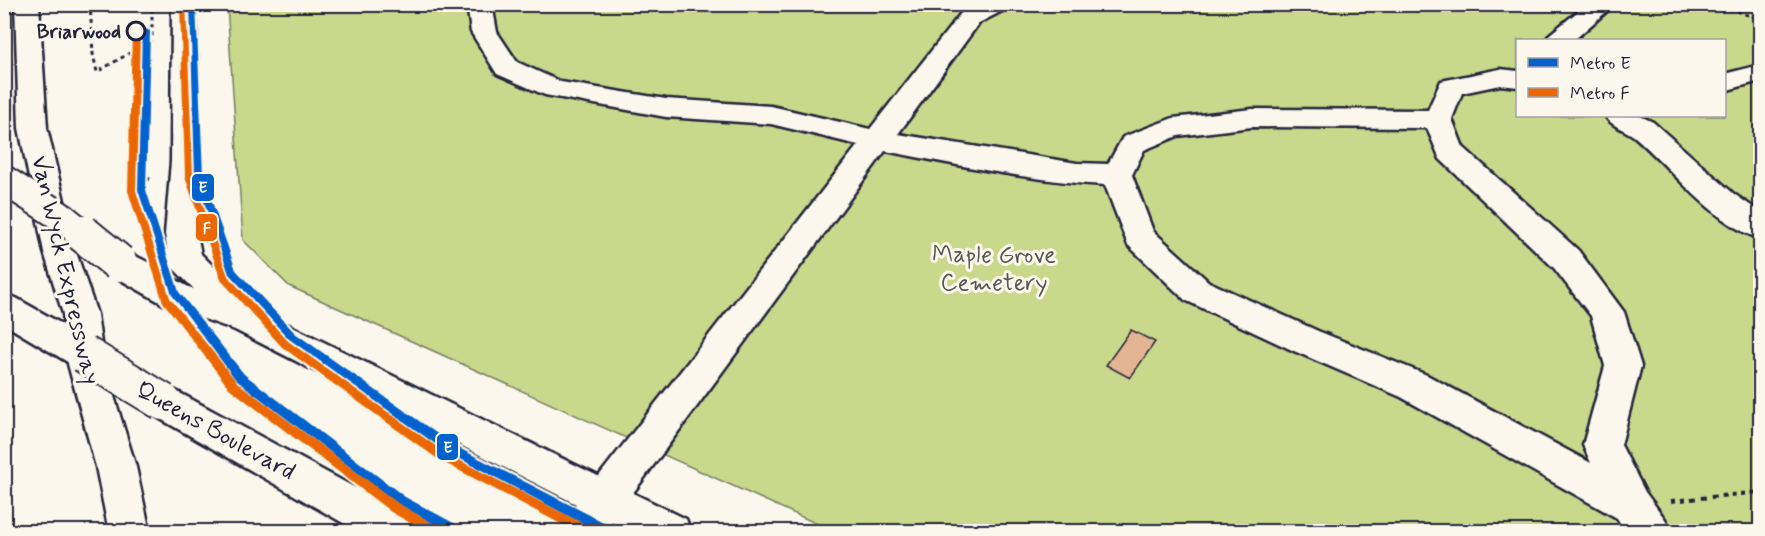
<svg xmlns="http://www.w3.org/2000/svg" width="1765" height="536" viewBox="0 0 1765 536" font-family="Mynerve,sans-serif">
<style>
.green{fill:#cad88c;stroke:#767d64;stroke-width:1.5;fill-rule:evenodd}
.building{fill:#e4b595;stroke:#22223b;stroke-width:1.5}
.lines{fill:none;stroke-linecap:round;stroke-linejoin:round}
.minor-casing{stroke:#22223b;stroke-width:5}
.major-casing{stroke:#22223b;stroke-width:5}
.highway-casing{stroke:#22223b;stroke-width:5}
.path-far1{stroke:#22223b;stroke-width:3;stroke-dasharray:4 4;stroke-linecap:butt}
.path{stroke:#22223b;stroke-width:4;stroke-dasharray:5 5;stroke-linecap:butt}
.minor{fill:#fbf7ec;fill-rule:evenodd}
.major{fill:#fbf7ec;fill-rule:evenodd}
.highway{fill:#fbf7ec;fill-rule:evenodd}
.major-bridge-far1-casing{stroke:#22223b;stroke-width:32;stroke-linecap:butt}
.major-bridge-casing{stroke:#22223b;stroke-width:40;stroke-linecap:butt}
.major-bridge-far1{stroke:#fbf7ec;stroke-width:28}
.major-bridge{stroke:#fbf7ec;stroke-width:36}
.metro-1-casing{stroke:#fbf7ec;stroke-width:5}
.metro-2-casing{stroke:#fbf7ec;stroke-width:5}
.metro-1{fill:#0062cf;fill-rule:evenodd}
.metro-2{fill:#eb6800;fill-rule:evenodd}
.stop-dot{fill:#fbf7ec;stroke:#22223b;stroke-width:3}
.labels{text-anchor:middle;stroke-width:6;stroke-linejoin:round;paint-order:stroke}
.far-stop-label{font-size:20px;font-weight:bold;fill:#22223b;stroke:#fbf7ec;text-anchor:end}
.park-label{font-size:24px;fill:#545953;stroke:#fbf7ec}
.street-label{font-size:24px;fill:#22223b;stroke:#fbf7ec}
.line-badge{stroke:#fbf7ec;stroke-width:2}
.badge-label{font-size:16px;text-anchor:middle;font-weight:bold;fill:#fff}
</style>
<rect width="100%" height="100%" fill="#fbf7ec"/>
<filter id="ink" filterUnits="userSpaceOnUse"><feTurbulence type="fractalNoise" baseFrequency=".0167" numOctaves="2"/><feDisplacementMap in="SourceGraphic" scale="12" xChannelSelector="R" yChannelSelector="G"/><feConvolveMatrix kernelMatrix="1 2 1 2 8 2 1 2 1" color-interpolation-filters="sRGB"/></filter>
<g filter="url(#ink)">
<!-- green -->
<path class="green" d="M227,5H1760V531H833L289,286L243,240ZM1518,40H1724V116H1518Z"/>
<!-- building -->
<polygon class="building" points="1131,330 1155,342 1130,378 1106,365"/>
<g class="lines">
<defs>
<g id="minor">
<path d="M467,4H492L497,32L517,62L561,82L666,99L771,106L870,129L961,13L977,4H1009L1006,9L979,23L898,134L1077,163L1108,164L1123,137L1173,118L1252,109L1428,110L1441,81L1500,69L1518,71V87L1500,85L1462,93L1452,119L1463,147L1578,250L1624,312L1641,366L1621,445L1645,492L1665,519L1670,532H1626L1617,518L1401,397L1294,351L1185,300L1128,245L1105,185C1031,181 958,165 885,151L619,512L605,517L591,512L585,499L591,486L858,145L771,124L666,117L545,95L497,74L471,32ZM1252,127L1427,128L1440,159L1554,268L1591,316L1605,366L1583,445L1591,463L1427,375L1318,331L1209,282L1153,231L1132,175L1144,150L1178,136Z"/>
<polygon points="1587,4 1615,4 1574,40 1546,40 1550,34"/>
<polygon points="1760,65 1760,81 1724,91 1724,74"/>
<path d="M1605,116H1640L1653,122L1734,194L1760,212V238C1718,228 1669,166 1635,137C1625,129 1612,127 1605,116Z"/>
</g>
<g id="major">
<path d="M172,4H196L201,161L197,234L201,254L256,309L686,519L691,532H629L611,522L604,532H559L564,519L576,504L235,330L165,305L107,272L103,263L107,254C137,245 167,279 194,289L173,268L169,259L165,234L171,161Z"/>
<polygon points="4,294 16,298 97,344 102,354 97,364 84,368 71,364 4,324"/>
<polygon points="163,387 176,391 413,519 418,532 359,532 150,413 144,402 150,391"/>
</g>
<polygon id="highway" points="15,4 39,4 47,128 76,252 97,314 104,364 136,467 150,532 109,532 96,467 68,364 63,314 44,252 19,128"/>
</defs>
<!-- minor casing -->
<use href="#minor" class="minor-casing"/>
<!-- major casing -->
<use href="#major" class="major-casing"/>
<!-- highway casing -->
<use href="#highway" class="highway-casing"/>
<!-- path-far1 -->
<g class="path-far1">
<polyline points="90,4 93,54 97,72 152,40 152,4"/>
<polyline points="1714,4 1760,19"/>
<polyline points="137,211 150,175"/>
</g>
<!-- path -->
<polyline class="path" points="1671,501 1760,492"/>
<!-- minor -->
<use href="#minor" class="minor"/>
<!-- major -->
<use href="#major" class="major"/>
<!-- highway -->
<use href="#highway" class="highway"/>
<defs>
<polyline id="major-bridge-far1" points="4,180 63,218 84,235"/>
<g id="major-bridge">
<polyline points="82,233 119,263"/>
<polyline points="84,354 163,402"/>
</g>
</defs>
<!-- major-bridge-far1 casing -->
<use href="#major-bridge-far1" class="major-bridge-far1-casing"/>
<!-- major-bridge casing -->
<use href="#major-bridge" class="major-bridge-casing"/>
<!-- major-bridge-far1 -->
<use href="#major-bridge-far1" class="major-bridge-far1"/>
<!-- major-bridge -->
<use href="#major-bridge" class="major-bridge"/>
<defs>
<g id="metro-1">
<polygon points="190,4 196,4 203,176 236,270 295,333 453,445 615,528 616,532 599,532 445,451 289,339 229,274 195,176"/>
<polygon points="146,29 150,31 146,190 179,292 244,374 405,497 463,528 464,532 448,532 397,503 236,380 172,295 138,190 142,31"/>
</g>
<g id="metro-2">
<polygon points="180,4 186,4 193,177 228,276 288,341 447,454 592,528 593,532 576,532 439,460 282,347 221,280 185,177"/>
<polygon points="136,29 140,31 136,191 170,298 237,382 399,504 441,528 442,532 426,532 391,512 229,388 163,302 128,191 132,31"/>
</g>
</defs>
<!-- metro-1 casing -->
<use href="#metro-1" class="metro-1-casing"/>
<!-- metro-2 casing -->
<use href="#metro-2" class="metro-2-casing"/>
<!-- metro-1 -->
<use href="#metro-1" class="metro-1"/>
<!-- metro-2 -->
<use href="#metro-2" class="metro-2"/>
</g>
</g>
<!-- markers -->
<circle class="stop-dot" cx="136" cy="31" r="9"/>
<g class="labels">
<!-- far-stop labels -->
<g class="far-stop-label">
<text x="121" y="38">Briarwood</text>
</g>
<!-- park labels -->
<g class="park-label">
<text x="994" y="262">Maple Grove<tspan x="994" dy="28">Cemetery</tspan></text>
</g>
<!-- street labels -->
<g class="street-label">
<text transform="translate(66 270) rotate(77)" y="8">Van Wyck Expressway</text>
<text transform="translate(216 430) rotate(29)" y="8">Queens Boulevard</text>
</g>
</g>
<g class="line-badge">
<rect x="191" y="173" width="24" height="29" rx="6" fill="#0062cf"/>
<rect x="195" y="213" width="23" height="29" rx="6" fill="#eb6800"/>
<rect x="436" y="433" width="23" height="28" rx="6" fill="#0062cf"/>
</g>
<g class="badge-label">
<text x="203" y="193">E</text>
<text x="207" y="234">F</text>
<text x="448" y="453">E</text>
</g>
<!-- margin -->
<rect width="1765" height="536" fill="none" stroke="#fbf7ec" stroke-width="24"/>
<rect x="12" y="12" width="1741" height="512" fill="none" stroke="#22223b" stroke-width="2" filter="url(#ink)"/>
<!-- legend -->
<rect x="1516" y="39" width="210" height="78" fill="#fbf7ec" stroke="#a4a2a5" stroke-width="1.5"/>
<rect x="1528" y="58" width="30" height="9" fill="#0062cf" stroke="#a4a2a5" stroke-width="1.5"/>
<text x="1570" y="69" font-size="18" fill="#22223b">Metro E</text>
<rect x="1528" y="88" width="30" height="9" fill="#eb6800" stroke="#a4a2a5" stroke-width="1.5"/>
<text x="1570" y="99" font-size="18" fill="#22223b">Metro F</text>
</svg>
